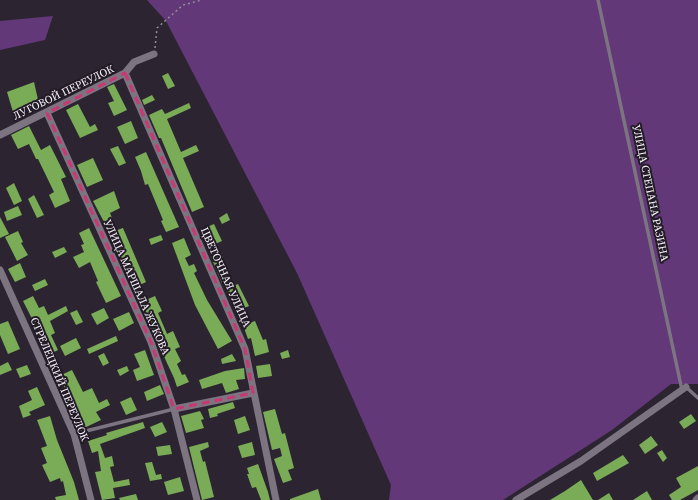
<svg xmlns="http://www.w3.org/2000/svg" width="698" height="500" viewBox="0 0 698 500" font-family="'Source Serif 4',serif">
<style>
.green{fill:#623878}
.building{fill:#7aab56}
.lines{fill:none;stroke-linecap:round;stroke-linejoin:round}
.path{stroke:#928c97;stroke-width:1.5;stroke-dasharray:2 3;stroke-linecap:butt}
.service{stroke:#7d7482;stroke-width:3.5}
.minor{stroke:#7d7482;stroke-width:7}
.marked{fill:none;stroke:#ca3873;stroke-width:3;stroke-dasharray:8 5;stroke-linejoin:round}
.labels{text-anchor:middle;stroke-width:4;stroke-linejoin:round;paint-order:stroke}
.street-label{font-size:11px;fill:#f5f0f9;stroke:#231c27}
</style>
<rect width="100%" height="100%" fill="#2c2531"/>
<!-- green -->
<g class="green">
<polygon points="147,0 698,0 698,384 671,384 612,430 503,500 389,500 391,485 297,273 166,21"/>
<polygon points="53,16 45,40 0,50 0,21"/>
</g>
<!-- building -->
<g class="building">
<polygon points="168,73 175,86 168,89 162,76"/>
<polygon points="34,82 39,104 13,112 7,92"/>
<polygon points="114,84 127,110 114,116 108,103 114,101 107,87"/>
<polygon points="152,95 155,100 144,105 142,100"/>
<polygon points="189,103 191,108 167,119 181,152 196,145 199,151 183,158 204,207 192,212 161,138 159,138 149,115 162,109 165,114"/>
<polygon points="78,104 90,127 95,124 98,130 80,138 66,110"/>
<polygon points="131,121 138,138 125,144 117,127"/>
<polygon points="29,126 41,150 50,145 66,177 61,179 70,201 55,208 49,195 54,192 38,159 36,159 29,144 18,149 11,135"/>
<polygon points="118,146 126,163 119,166 110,149"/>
<polygon points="146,152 179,227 166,232 161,221 163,220 148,184 145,185 141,171 135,157"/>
<polygon points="93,158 103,180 87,187 77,165"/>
<polygon points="14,183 22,201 14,205 6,188"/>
<polygon points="114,191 120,208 110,213 112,218 104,222 93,201"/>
<polygon points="34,195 44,215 37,218 28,199"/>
<polygon points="18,206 22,215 7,221 4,212"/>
<polygon points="227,213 230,220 222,224 219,218"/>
<polygon points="0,217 9,234 0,238"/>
<polygon points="214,224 222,241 215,244 207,227"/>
<polygon points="89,228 121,296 106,303 96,282 98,281 90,262 79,268 73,257 84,252 81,245 84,244 79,233"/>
<polygon points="123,228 146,282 134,288 109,233"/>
<polygon points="18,231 23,242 21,243 28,255 17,261 5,237"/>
<polygon points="161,235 163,240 151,245 149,239"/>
<polygon points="184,238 191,255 185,258 189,266 194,264 197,271 194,273 207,300 232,341 218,349 195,305 172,243"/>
<polygon points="64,247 67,252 55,258 52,252"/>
<polygon points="221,253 223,258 219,260 228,280 222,283 211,257"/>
<polygon points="20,263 26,277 15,282 8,269"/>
<polygon points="45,279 48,285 35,291 32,285"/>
<polygon points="238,284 249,306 237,311 226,289"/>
<polygon points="33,296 39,308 44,306 48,315 66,306 68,311 50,321 55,333 51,335 58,350 50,354 23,301"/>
<polygon points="155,296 162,311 158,313 167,334 173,331 180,347 175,349 181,361 177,364 182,375 185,374 189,382 177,387 174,378 139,303"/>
<polygon points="104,308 109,318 97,325 91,314"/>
<polygon points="77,310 83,322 76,325 70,313"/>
<polygon points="129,312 134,323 119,331 113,319"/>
<polygon points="8,321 20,349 8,354 0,335 0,324"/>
<polygon points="255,321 263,340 266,339 269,352 255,356 251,338 248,339 243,325"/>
<polygon points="116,336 118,341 89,354 87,349"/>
<polygon points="76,338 81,348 65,356 60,346"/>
<polygon points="145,350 154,375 137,381 133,370 140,367 134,354"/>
<polygon points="288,350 290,357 282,359 280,353"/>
<polygon points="104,353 109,363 103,366 98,356"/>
<polygon points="232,354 236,361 222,364 221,359"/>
<polygon points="8,362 12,370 0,375 0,366"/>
<polygon points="270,364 272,376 258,378 256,366"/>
<polygon points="27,365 31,374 20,378 16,369"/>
<polygon points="127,366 129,371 120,376 117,370"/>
<polygon points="244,368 245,379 236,380 239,389 226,393 222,383 202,389 199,380 225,371"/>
<polygon points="72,370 83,392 92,388 99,403 107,399 110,405 96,412 101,420 84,428 59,376"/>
<polygon points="160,385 164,394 147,401 144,392"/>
<polygon points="37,387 45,405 29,412 31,415 23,418 19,406 32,400 28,391"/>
<polygon points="131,397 137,410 126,415 120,402"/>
<polygon points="233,402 235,408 217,414 218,416 210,418 208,409"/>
<polygon points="275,409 282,434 285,433 294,468 288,470 292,480 283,483 274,459 282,456 280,448 272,450 263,412"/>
<polygon points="200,411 204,419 201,420 204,428 186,433 181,416"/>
<polygon points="691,414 696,421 684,429 679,422"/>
<polygon points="50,416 57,440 74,482 79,500 56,500 55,497 66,495 63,481 61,482 60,478 50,482 42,465 47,463 41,448 47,446 37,420"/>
<polygon points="245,416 250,430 238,434 234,420"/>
<polygon points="143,422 145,428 100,444 105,458 112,456 114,466 110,467 114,482 129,479 130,485 113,488 115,498 102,500 95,472 101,471 98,451 92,453 88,441 107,435 106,433"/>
<polygon points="162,422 167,432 155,437 150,427"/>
<polygon points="651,436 658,445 645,454 639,445"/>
<polygon points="208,442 209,447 200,451 203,462 205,461 214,497 202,500 189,447"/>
<polygon points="252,442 255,455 242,458 238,446"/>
<polygon points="170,445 172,454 158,456 156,447"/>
<polygon points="662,450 667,458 663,462 657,453"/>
<polygon points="623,455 629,463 597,481 593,473"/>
<polygon points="152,462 156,475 161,474 162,479 150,481 145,463"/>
<polygon points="258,464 268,492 270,500 261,500 256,487 252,488 247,474 249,474 247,468"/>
<polygon points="698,466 698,490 680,500 672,500 669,495 681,487 676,478"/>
<polygon points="180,477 184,491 168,495 164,482"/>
<polygon points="581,480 593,500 550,500 565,491"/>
<polygon points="318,489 321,500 290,500 290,499"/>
<polygon points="647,491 652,500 633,500"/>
<polygon points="609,493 613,500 598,500"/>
<polygon points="136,494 138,500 120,500 119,498"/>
</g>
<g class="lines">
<!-- path -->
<polyline class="path" points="155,48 157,28 183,5 202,0"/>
<!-- service -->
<g class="service">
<polyline points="598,0 682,390"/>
<polyline points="686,387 698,398"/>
<polyline points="74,434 174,409"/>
</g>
<!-- minor -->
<g class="minor">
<polyline points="125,73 245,349 276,500"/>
<polyline points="47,113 151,342 174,409 197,500"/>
<polyline points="0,135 125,73 134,62 154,54"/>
<polyline points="0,270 74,434 91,500"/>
<polyline points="174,409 253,393"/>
<polyline points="516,500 581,461 686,387"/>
<polyline points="696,500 698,498"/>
</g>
</g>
<!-- marked area -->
<path class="marked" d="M125,73L245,349L253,393L174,409L151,342L47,113Z"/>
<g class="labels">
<!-- street labels -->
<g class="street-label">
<text transform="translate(63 92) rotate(-26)" y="4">ЛУГОВОЙ ПЕРЕУЛОК</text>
<text transform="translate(651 193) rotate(78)" y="4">УЛИЦА СТЕПАНА РАЗИНА</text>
<text transform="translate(226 277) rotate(66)" y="4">ЦВЕТОЧНАЯ УЛИЦА</text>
<text transform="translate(137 287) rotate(66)" y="4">УЛИЦА МАРШАЛА ЖУКОВА</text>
<text transform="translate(60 379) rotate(67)" y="4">СТРЕЛЕЦКИЙ ПЕРЕУЛОК</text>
</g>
</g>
</svg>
